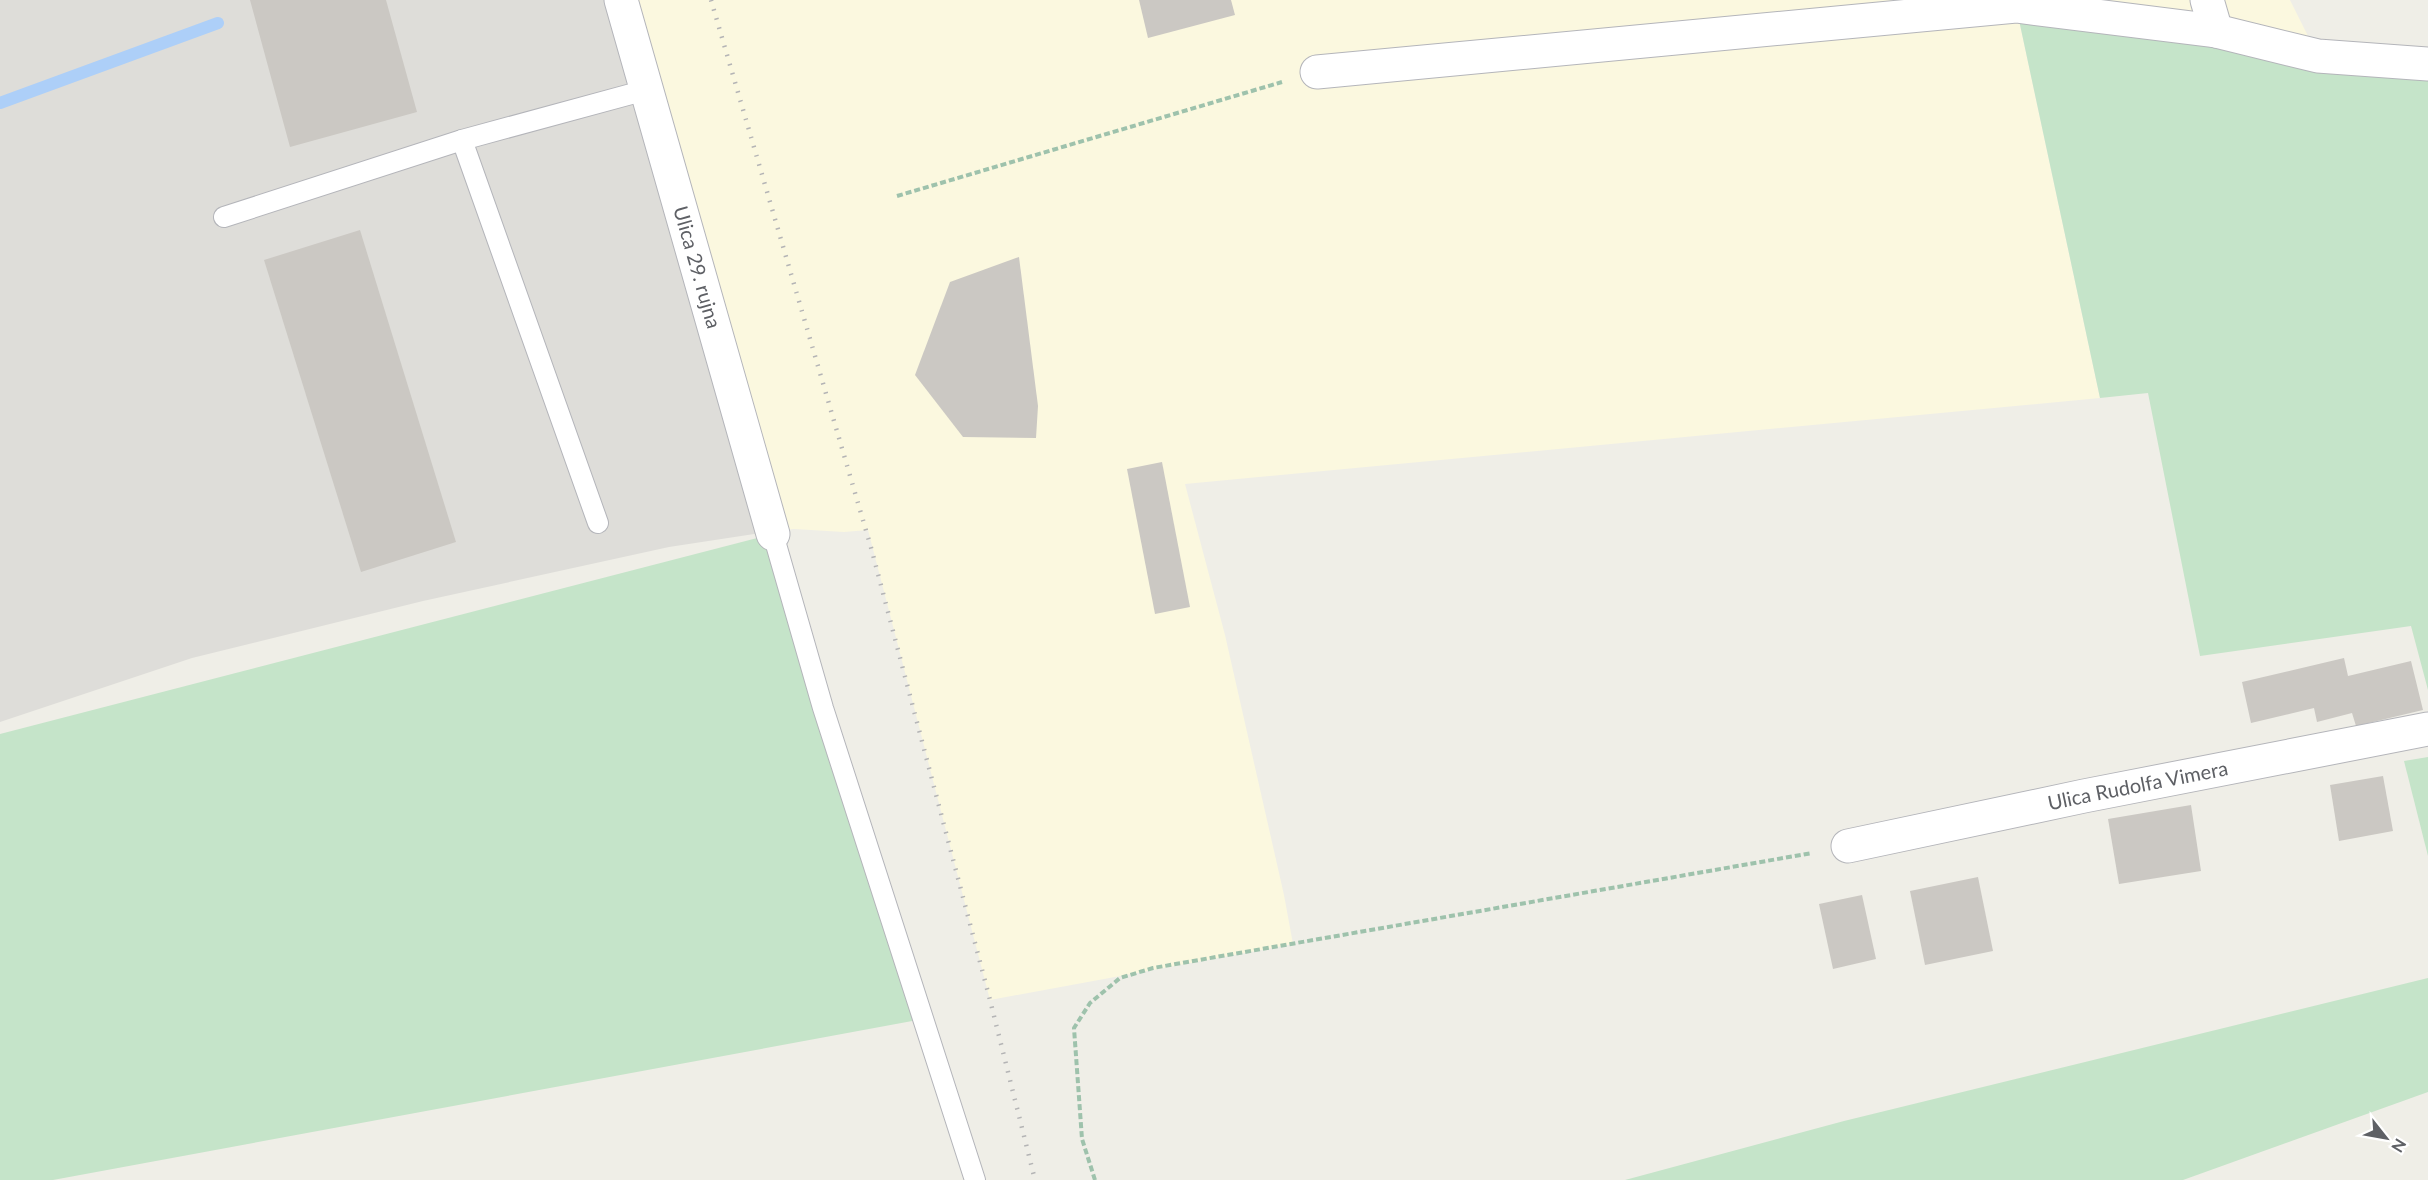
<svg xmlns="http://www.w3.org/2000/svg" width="2428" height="1180" viewBox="0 0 2428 1180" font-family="Lato,sans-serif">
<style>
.commercial{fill:#fbf8df}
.industrial{fill:#deddd9}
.green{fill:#c5e4c9}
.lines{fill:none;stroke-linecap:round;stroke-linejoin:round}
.stream{stroke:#adcff8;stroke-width:12}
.building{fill:#cbc8c3}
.service-casing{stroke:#b4b5ba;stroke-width:22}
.minor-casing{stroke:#b4b5ba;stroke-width:35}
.path{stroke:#9ec2ac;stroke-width:4;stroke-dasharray:6 3;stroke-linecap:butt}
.service{stroke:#fff;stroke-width:20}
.minor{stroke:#fff;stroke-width:33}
.rail{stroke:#b4b4b5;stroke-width:4.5;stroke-dasharray:1.5 8;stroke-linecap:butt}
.labels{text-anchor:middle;stroke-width:5;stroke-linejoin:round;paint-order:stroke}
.street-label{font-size:20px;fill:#5e6065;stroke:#fff}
</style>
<rect width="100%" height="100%" fill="#efeee7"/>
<!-- commercial -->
<polygon class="commercial" points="620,0 2290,0 2318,56 2016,6 2100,398 1185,484 1225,635 1284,895 1293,944 990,1000 868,530 844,532 794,529 775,531"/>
<!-- industrial -->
<polygon class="industrial" points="0,0 617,0 767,532 669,547 423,601 192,658 0,722"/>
<!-- green -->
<g class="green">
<polygon points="2016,6 2428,64 2428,690 2411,626 2200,656 2148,393 2100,398"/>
<polygon points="773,534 923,1019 53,1180 0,1180 0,734"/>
<polygon points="2428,757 2428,856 2404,761"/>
<polygon points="2428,978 2428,1092 2183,1180 1625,1180 1844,1121"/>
</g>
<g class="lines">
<!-- stream -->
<polyline class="stream" points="0,103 218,23"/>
</g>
<!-- building -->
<g class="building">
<polygon points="250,0 386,0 417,112 290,147"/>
<polygon points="1139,0 1231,0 1235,15 1148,38"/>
<polygon points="360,230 456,542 361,572 264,260"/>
<polygon points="1019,257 1038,406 1036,438 963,437 915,375 950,282"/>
<polygon points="1162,462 1190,607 1155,614 1127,469"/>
<polygon points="2344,658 2348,676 2411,661 2423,710 2356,726 2352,713 2317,722 2314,708 2251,723 2242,682"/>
<polygon points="2383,776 2393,831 2339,841 2330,785"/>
<polygon points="2191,805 2201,871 2119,884 2108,819"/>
<polygon points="1978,877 1993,951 1925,965 1910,891"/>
<polygon points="1862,895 1876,959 1833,969 1819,904"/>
</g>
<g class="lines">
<defs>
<g id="service">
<polyline points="462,140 598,523"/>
<polyline points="224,217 462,140 646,90"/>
<polyline points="773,534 823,708 975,1180"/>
</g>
<g id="minor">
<path id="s1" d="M621,0L773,534"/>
<polyline points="2207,0 2216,31"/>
<polyline points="1317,72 2016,6 2216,31 2318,56 2428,64"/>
<path id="s2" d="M1848,846L2084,796L2428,729"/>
</g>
</defs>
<!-- service casing -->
<use href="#service" class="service-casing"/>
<!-- minor casing -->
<use href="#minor" class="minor-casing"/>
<!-- path -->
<g class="path">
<polyline points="897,196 1282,82"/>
<polyline points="1095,1180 1082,1139 1074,1028 1090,1003 1120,978 1153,968 1812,853"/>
</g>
<!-- service -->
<use href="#service" class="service"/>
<!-- minor -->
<use href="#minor" class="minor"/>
<!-- rail -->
<polyline class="rail" points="711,0 872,551 990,1000 1035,1180"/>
</g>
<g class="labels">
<!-- street labels -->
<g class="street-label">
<text dy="7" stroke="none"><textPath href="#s1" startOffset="278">Ulica 29. rujna</textPath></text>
<text dy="7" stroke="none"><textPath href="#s2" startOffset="296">Ulica Rudolfa Vimera</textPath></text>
</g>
</g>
<!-- north arrow -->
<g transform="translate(2386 1138) rotate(121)" stroke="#ffffff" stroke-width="4.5" paint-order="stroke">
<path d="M0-4.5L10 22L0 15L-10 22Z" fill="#5e6065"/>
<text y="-9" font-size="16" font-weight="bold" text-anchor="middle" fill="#5e6065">N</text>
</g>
</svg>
